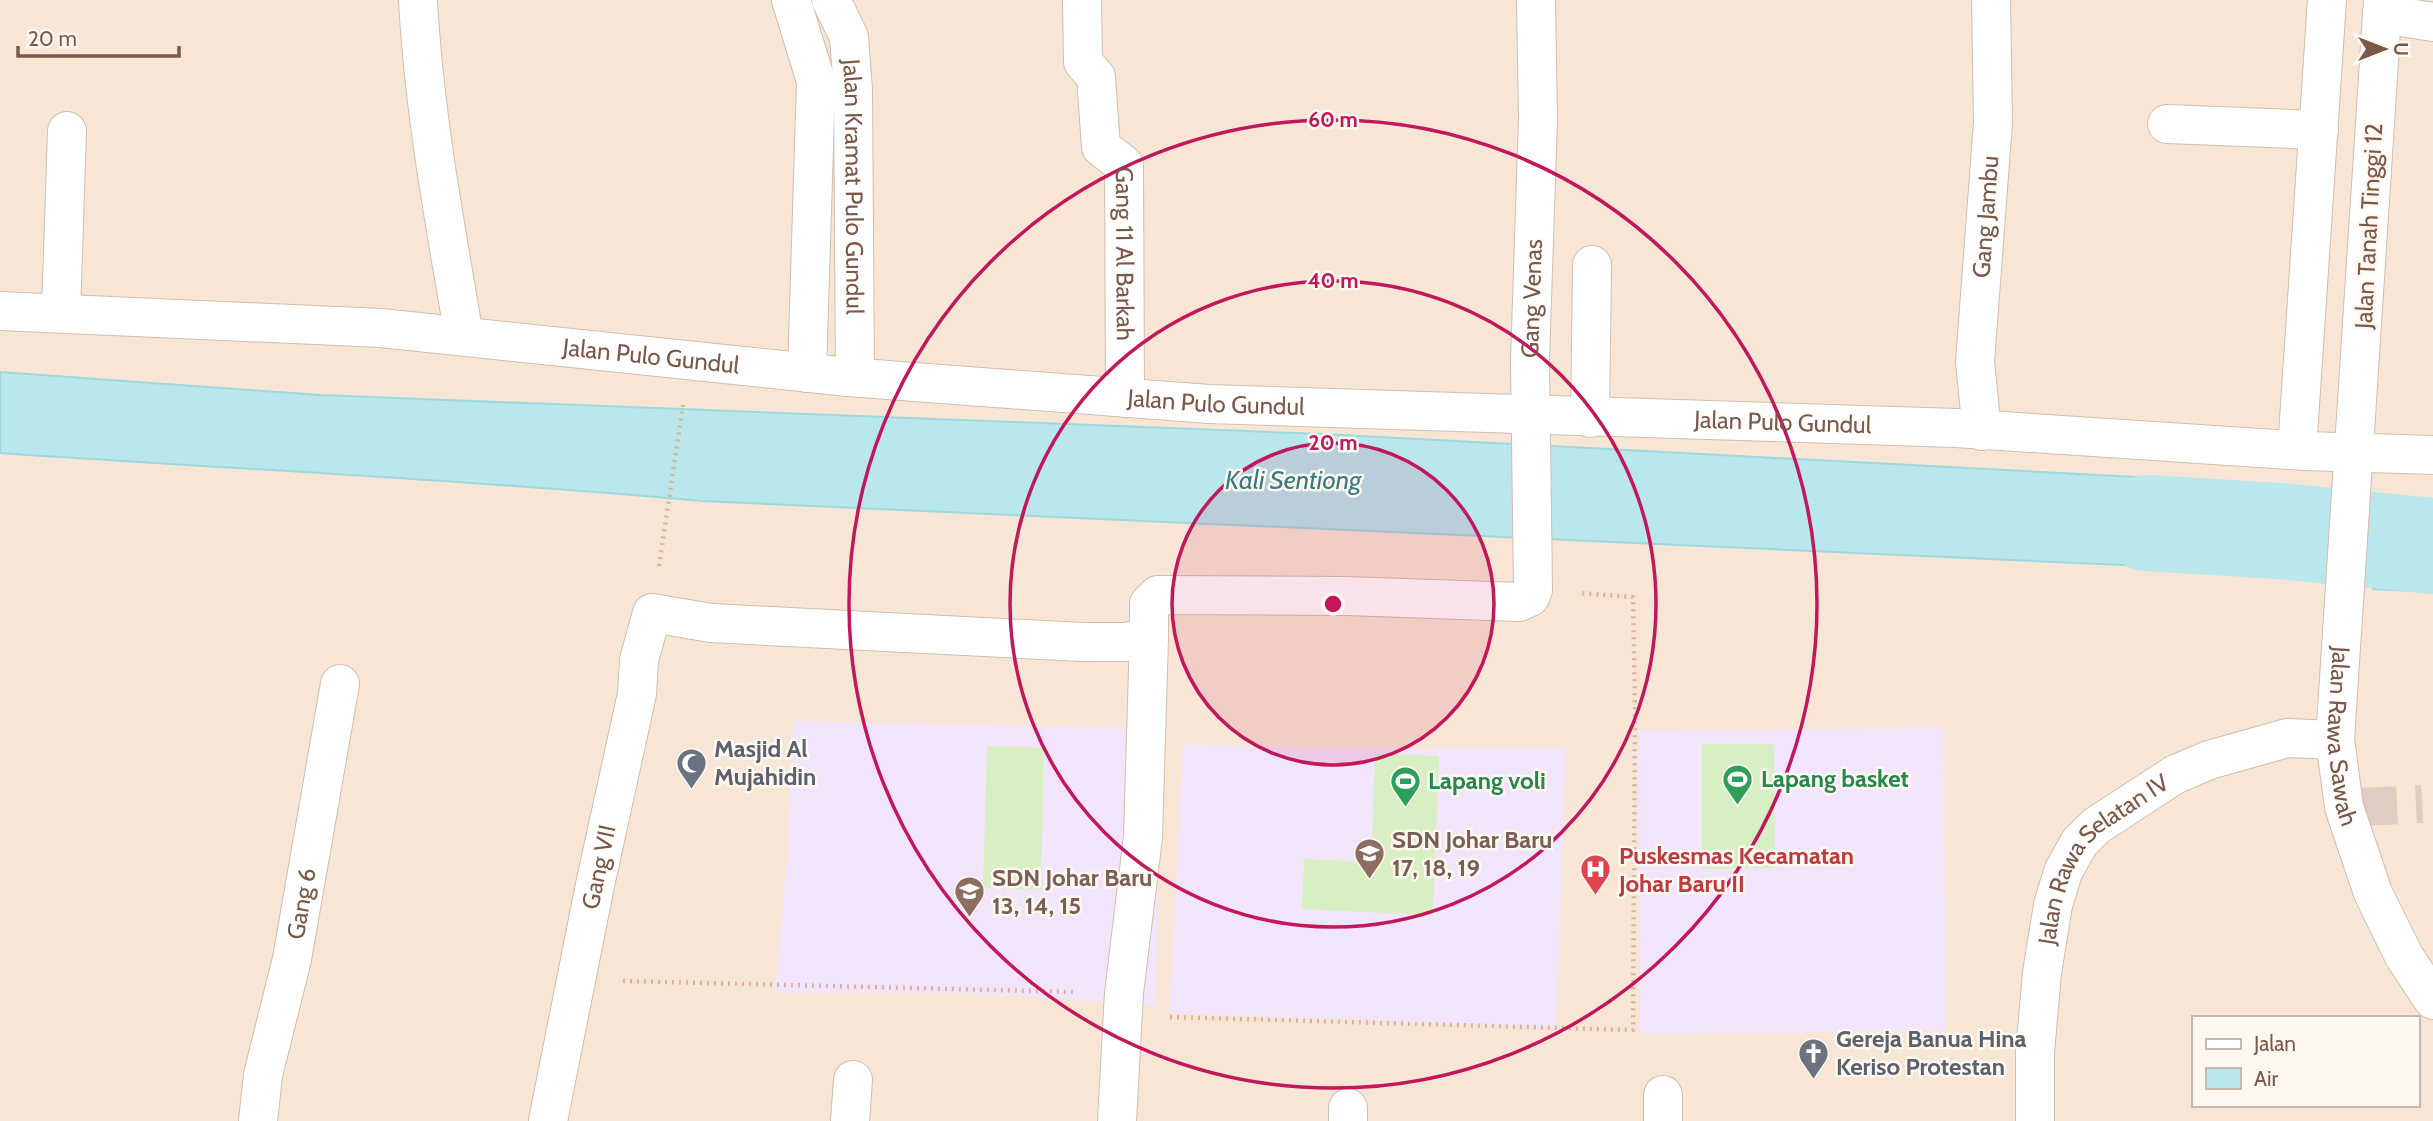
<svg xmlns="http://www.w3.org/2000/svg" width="2433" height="1121" viewBox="0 0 2433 1121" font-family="Cabin,sans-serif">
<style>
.residential{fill:#f7e6d5;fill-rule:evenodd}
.education{fill:#f2e4fb}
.pitch{fill:#d7efc3}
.water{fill:#b9e7eb;stroke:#9ed8de;stroke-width:2}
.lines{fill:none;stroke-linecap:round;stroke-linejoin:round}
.river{stroke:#b9e7eb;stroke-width:96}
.minor-tunnel{stroke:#decdc0;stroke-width:38;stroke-dasharray:38 19;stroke-linecap:butt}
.minor-casing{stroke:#d5bdae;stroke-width:40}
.tertiary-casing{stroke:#d5bdae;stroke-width:40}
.path{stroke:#ddb39e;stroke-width:4.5;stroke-dasharray:2 5;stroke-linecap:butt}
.minor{stroke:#fff;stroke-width:38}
.tertiary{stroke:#fff;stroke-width:38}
.ring{fill:none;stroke:#c2185b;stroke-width:3.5}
.labels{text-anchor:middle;stroke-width:5;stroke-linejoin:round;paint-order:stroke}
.street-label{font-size:24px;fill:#7c5848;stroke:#fff8f0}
.worship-label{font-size:24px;font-weight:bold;fill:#5b616d;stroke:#fff8f0;text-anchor:start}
.leisure-label{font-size:24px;font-weight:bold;fill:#27864d;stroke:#fff8f0;text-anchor:start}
.education-label{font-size:24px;font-weight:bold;fill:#785e54;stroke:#fff8f0;text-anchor:start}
.health-label{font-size:24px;font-weight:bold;fill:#be3a42;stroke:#fff8f0;text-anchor:start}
.water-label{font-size:26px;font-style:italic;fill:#397b83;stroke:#fff8f0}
.centre{fill:#c2185b;stroke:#fff8f0;stroke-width:3.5}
.ring-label{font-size:21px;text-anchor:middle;font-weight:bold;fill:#c2185b;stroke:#fff8f0;stroke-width:5;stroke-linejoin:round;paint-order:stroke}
</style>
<rect width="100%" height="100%" fill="#fff4e8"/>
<!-- residential -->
<path class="residential" d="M0,0H2433V1121H0ZM2193,1018H2417V1105H2193Z"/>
<!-- education -->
<g class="education">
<polygon points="793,721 1160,729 1156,1005 959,993 775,993 788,844"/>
<polygon points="1943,728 1946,1031 1640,1034 1637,731"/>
<polygon points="1183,744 1340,749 1566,748 1556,1028 1169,1013"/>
</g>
<!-- pitch -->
<g class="pitch">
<polygon points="1702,744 1774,744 1775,868 1702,869"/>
<polygon points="987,746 1044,748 1041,890 983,888"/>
<polygon points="1375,754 1439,756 1433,915 1302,909 1304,859 1371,862"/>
</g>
<!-- water -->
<g class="water">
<path d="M0,372L320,395L1323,434L2288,485L2279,531V572L701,501C468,480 234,469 0,453Z"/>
<polygon points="2375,497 2433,499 2433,592 2373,589 2377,540"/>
</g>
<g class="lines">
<!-- river -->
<polyline class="river" points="2147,523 2279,531 2433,546"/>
<!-- minor-tunnel -->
<polyline class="minor-tunnel" points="2359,807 2422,804"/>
<defs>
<g id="minor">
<path d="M418,0C424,113 445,224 464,336"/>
<polyline points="791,0 816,81 807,373"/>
<path id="s1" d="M831,0L849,37L853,90L855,377"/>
<path id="s2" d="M1082,0L1083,62L1096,77L1101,147L1124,165L1125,398"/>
<polyline points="2382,14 2433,22"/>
<polyline points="2167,124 2319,130"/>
<path id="s3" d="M0,311L381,328L848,377L1209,404L1956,428L2305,451L2433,455"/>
<polyline points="61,313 67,131"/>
<polyline points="1590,418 1592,265"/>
<path id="s4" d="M1982,431L1975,362L1993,122L1991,0"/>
<polyline points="2297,450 2327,0"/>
<path id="s5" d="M258,1121L263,1075L292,959L340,684"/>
<path id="s6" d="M548,1121L595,885L637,694L639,660L652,613L711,623L1082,642H1126L1149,637V604L1158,595L1346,596L1519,602L1530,597L1533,590L1530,361L1538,118L1536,0"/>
<polyline points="850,1121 853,1080"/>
<polyline points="1117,1121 1124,993 1143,837 1149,637"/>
<polyline points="1348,1121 1348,1108"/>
<polyline points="1663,1121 1663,1095"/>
<path id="s7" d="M2035,1121V1052L2042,973L2053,905L2063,872L2079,843L2096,826L2174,775L2209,760L2287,738L2335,740"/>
</g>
<g id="tertiary">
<path id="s8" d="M2383,0L2335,740L2344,807L2373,893L2404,956L2433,1000"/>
</g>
</defs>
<!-- minor casing -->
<use href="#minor" class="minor-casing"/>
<!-- tertiary casing -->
<use href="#tertiary" class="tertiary-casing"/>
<!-- path -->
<g class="path">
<polyline points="659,566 683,405"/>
<polyline points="623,981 1076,992"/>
<polyline points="1170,1017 1633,1030 1635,708 1633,597 1579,593"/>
</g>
<!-- minor -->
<use href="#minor" class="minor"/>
<!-- tertiary -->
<use href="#tertiary" class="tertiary"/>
</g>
<!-- distance rings -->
<circle cx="1333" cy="604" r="161" fill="#c2185b" fill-opacity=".12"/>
<g class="ring">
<circle cx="1333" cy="604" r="161"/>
<circle cx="1333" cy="604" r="323"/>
<circle cx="1333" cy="604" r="484"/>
</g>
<!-- icons -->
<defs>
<symbol id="mosque-pin" viewBox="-11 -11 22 30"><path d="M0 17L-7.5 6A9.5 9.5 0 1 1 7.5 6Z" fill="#6b7280" stroke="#fff8f0"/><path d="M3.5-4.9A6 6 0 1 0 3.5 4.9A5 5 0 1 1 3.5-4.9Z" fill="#fff"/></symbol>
<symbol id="stadium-pin" viewBox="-11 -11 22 30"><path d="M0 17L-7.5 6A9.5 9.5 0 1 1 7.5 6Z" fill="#2e9e5b" stroke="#fff8f0"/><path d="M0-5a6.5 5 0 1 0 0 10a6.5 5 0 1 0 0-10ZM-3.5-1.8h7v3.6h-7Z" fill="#fff"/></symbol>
<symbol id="school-pin" viewBox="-11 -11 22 30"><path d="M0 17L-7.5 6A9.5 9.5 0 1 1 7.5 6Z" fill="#8d6e63" stroke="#fff8f0"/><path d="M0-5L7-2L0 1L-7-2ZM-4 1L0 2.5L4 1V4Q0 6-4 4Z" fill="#fff"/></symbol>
<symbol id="hospital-pin" viewBox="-11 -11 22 30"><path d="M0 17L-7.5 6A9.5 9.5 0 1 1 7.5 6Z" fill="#e0444e" stroke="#fff8f0"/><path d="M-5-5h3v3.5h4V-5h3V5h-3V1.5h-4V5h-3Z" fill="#fff"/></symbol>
<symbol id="church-pin" viewBox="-11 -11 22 30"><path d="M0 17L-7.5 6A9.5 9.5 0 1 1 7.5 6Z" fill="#6b7280" stroke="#fff8f0"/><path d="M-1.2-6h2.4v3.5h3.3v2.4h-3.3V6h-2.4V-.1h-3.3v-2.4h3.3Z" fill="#fff"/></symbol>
</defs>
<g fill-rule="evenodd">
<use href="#mosque-pin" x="674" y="746" width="35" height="47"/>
<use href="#stadium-pin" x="1720" y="762" width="35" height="47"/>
<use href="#stadium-pin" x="1388" y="764" width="35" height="47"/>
<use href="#school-pin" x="1352" y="836" width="35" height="47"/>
<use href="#hospital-pin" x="1578" y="852" width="35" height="47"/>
<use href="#school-pin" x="952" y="874" width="35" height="47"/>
<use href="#church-pin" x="1796" y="1036" width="35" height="47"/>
</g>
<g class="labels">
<!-- street labels -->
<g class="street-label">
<text dy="8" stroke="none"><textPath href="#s1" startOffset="191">Jalan Kramat Pulo Gundul</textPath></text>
<text dy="8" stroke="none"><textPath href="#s4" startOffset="215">Gang Jambu</textPath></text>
<text transform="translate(2369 226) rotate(-87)" y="8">Jalan Tanah Tinggi 12</text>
<text dy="8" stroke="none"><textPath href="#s2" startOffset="270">Gang 11 Al Barkah</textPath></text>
<text dy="8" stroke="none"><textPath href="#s6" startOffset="1736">Gang Venas</textPath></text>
<text dy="8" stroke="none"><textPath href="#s3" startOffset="653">Jalan Pulo Gundul</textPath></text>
<text dy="8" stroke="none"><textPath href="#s3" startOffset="1220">Jalan Pulo Gundul</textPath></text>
<text dy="8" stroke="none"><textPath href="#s3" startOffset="1787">Jalan Pulo Gundul</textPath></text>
<text dy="8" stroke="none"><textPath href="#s8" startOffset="738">Jalan Rawa Sawah</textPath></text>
<text dy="8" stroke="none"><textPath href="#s7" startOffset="285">Jalan Rawa Selatan IV</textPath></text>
<text dy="8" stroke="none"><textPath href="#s6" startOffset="259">Gang VII</textPath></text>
<text dy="8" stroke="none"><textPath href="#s5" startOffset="222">Gang 6</textPath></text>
</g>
<!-- worship labels -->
<g class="worship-label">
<text x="714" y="757">Masjid Al<tspan x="714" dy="28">Mujahidin</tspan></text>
<text x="1836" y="1047">Gereja Banua Hina<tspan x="1836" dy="28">Keriso Protestan</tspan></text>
</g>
<!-- leisure labels -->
<g class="leisure-label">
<text x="1761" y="787">Lapang basket</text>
<text x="1428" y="789">Lapang voli</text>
</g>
<!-- education labels -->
<g class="education-label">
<text x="1392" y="848">SDN Johar Baru<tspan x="1392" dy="28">17, 18, 19</tspan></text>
<text x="992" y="886">SDN Johar Baru<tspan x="992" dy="28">13, 14, 15</tspan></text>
</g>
<!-- health labels -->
<g class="health-label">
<text x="1619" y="864">Puskesmas Kecamatan<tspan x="1619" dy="28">Johar Baru II</tspan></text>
</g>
<!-- water labels -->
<g class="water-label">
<text x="1293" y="489">Kali Sentiong</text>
</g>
</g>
<circle cx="1333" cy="604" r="10" class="centre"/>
<g class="ring-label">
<text x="1333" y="127">60 m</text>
<text x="1333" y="288">40 m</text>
<text x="1333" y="450">20 m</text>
</g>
<!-- legend -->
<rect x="2192" y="1016" width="228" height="91" fill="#fff8f0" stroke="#cbb8ad" stroke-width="2"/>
<rect x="2206" y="1039" width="35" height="10" fill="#ffffff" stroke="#cbb8ad" stroke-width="2"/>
<text x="2254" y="1051" font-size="21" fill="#7c5848">Jalan</text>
<rect x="2206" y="1068" width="35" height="21" fill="#b9e7eb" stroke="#cbb8ad" stroke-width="2"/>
<text x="2254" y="1086" font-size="21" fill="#7c5848">Air</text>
<!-- north arrow -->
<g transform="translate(2384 49) rotate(90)" stroke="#fff8f0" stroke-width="5" paint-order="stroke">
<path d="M0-5L12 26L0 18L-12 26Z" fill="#7c5848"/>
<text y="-10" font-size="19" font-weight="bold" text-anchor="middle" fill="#7c5848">U</text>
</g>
<!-- scale -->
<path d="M18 46v10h161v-10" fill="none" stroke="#7c5848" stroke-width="3.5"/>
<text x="28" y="46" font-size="21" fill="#7c5848" stroke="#fff8f0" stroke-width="5" paint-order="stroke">20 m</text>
</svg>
